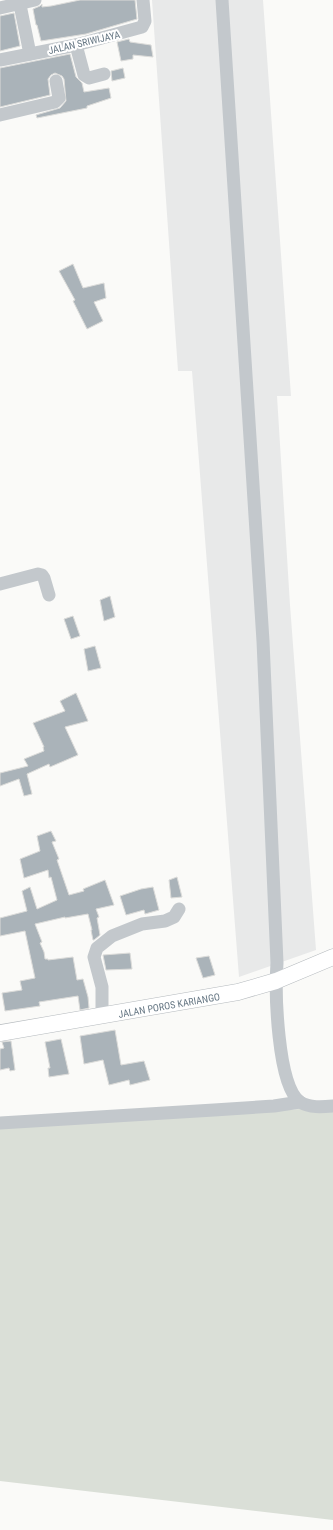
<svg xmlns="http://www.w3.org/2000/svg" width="333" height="1530" viewBox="0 0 333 1530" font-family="'Roboto Condensed',sans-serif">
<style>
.built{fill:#e8e9e9}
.green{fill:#dadfd7}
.building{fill:#aab3b9;stroke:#dcdcda}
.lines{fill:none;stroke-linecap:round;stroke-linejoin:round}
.major-casing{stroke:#b5babe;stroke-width:17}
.minor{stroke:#c3c8cc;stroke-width:13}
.major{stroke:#fff;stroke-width:16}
.labels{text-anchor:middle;stroke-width:4;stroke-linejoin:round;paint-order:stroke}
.street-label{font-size:10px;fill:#657683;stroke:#fff}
</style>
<rect width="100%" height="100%" fill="#fafaf8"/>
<!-- built -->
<polygon class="built" points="152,0 263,0 291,396 277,396 290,605 316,950 239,977 192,371 178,371"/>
<!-- green -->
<polygon class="green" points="333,1107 333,1520 0,1481 0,1127"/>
<!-- building -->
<g class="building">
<polygon points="80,0 135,0 137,19 86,34 41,41 37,25 36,25 33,9 40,6 42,4 42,7 51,6"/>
<polygon points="14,13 20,46 0,51 0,16"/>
<polygon points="129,39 130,42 151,45 153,57 133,55 133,59 121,61 117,42"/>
<polygon points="70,54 76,77 82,83 84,92 109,88 111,98 87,106 87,108 37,118 36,115 60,108 66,101 64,79 62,76 55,73 51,75 48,79 50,95 0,107 0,68"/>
<polygon points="123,68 125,78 112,81 111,71"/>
<polygon points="73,264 83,288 104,283 106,298 94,302 103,321 87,329 73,301 75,300 59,271"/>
<polygon points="110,596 115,617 104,621 100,600"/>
<polygon points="73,616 80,636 71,639 64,619"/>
<polygon points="95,646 101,668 88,671 84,649"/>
<polygon points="76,693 88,721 65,727 78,755 50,767 49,764 27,774 32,794 24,796 19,779 0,786 0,773 28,766 24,759 44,751 43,747 44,747 33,723 65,711 60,701"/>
<polygon points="51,831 56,841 52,842 59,859 57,860 69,895 84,891 83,889 105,880 114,905 96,909 99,917 97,918 100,935 94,940 93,940 91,930 92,930 88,914 65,918 65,917 35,924 42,942 40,943 44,952 45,959 48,959 48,960 73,957 77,980 83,979 88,997 89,1008 80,1010 78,996 39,1002 40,1006 5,1011 2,993 22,990 20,981 35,978 25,931 0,936 0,918 27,911 22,891 30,887 37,909 57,900 51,877 49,878 48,870 24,878 20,859 40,851 37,836"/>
<polygon points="177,877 182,897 171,898 169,880"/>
<polygon points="153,887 159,910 145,914 144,910 126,915 120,896 141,889"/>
<polygon points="130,953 132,969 106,970 103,955"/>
<polygon points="209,956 215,975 203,978 196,958"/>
<polygon points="115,1030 121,1065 144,1061 150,1080 130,1085 129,1080 109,1085 103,1060 84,1064 80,1036"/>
<polygon points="61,1039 69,1074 49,1077 48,1068 50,1068 45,1042"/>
<polygon points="11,1041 15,1070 10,1071 9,1068 0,1070 0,1049 4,1048 2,1042"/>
</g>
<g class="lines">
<defs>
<polyline id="major" points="0,1033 238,992 276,981 333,957"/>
</defs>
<!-- major casing -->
<use href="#major" class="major-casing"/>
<!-- minor -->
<g class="minor">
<polyline points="19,0 30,54"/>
<path d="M222,0L263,641L277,963C275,991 277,1085 300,1102C310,1108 322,1107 333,1106"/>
<polyline points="0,8 35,0"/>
<polyline points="76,45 84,75 89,78 104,74"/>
<polyline points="0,60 76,45 142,27 145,21 143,0"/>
<polyline points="0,115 55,102 59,98 56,81"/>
<polyline points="0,584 38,574 42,575 44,578 49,595"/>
<polyline points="102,1016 102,987 94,957 97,948 112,936 142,924 165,921 174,917 179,909"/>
<polyline points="0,1123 214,1110 274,1106 300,1102"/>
</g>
<!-- major -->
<use href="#major" class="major"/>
</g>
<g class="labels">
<!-- street labels -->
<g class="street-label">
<text transform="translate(84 42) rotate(-13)" y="4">JALAN SRIWIJAYA</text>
<text transform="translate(169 1005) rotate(-10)" y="4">JALAN POROS KARIANGO</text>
</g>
</g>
</svg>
